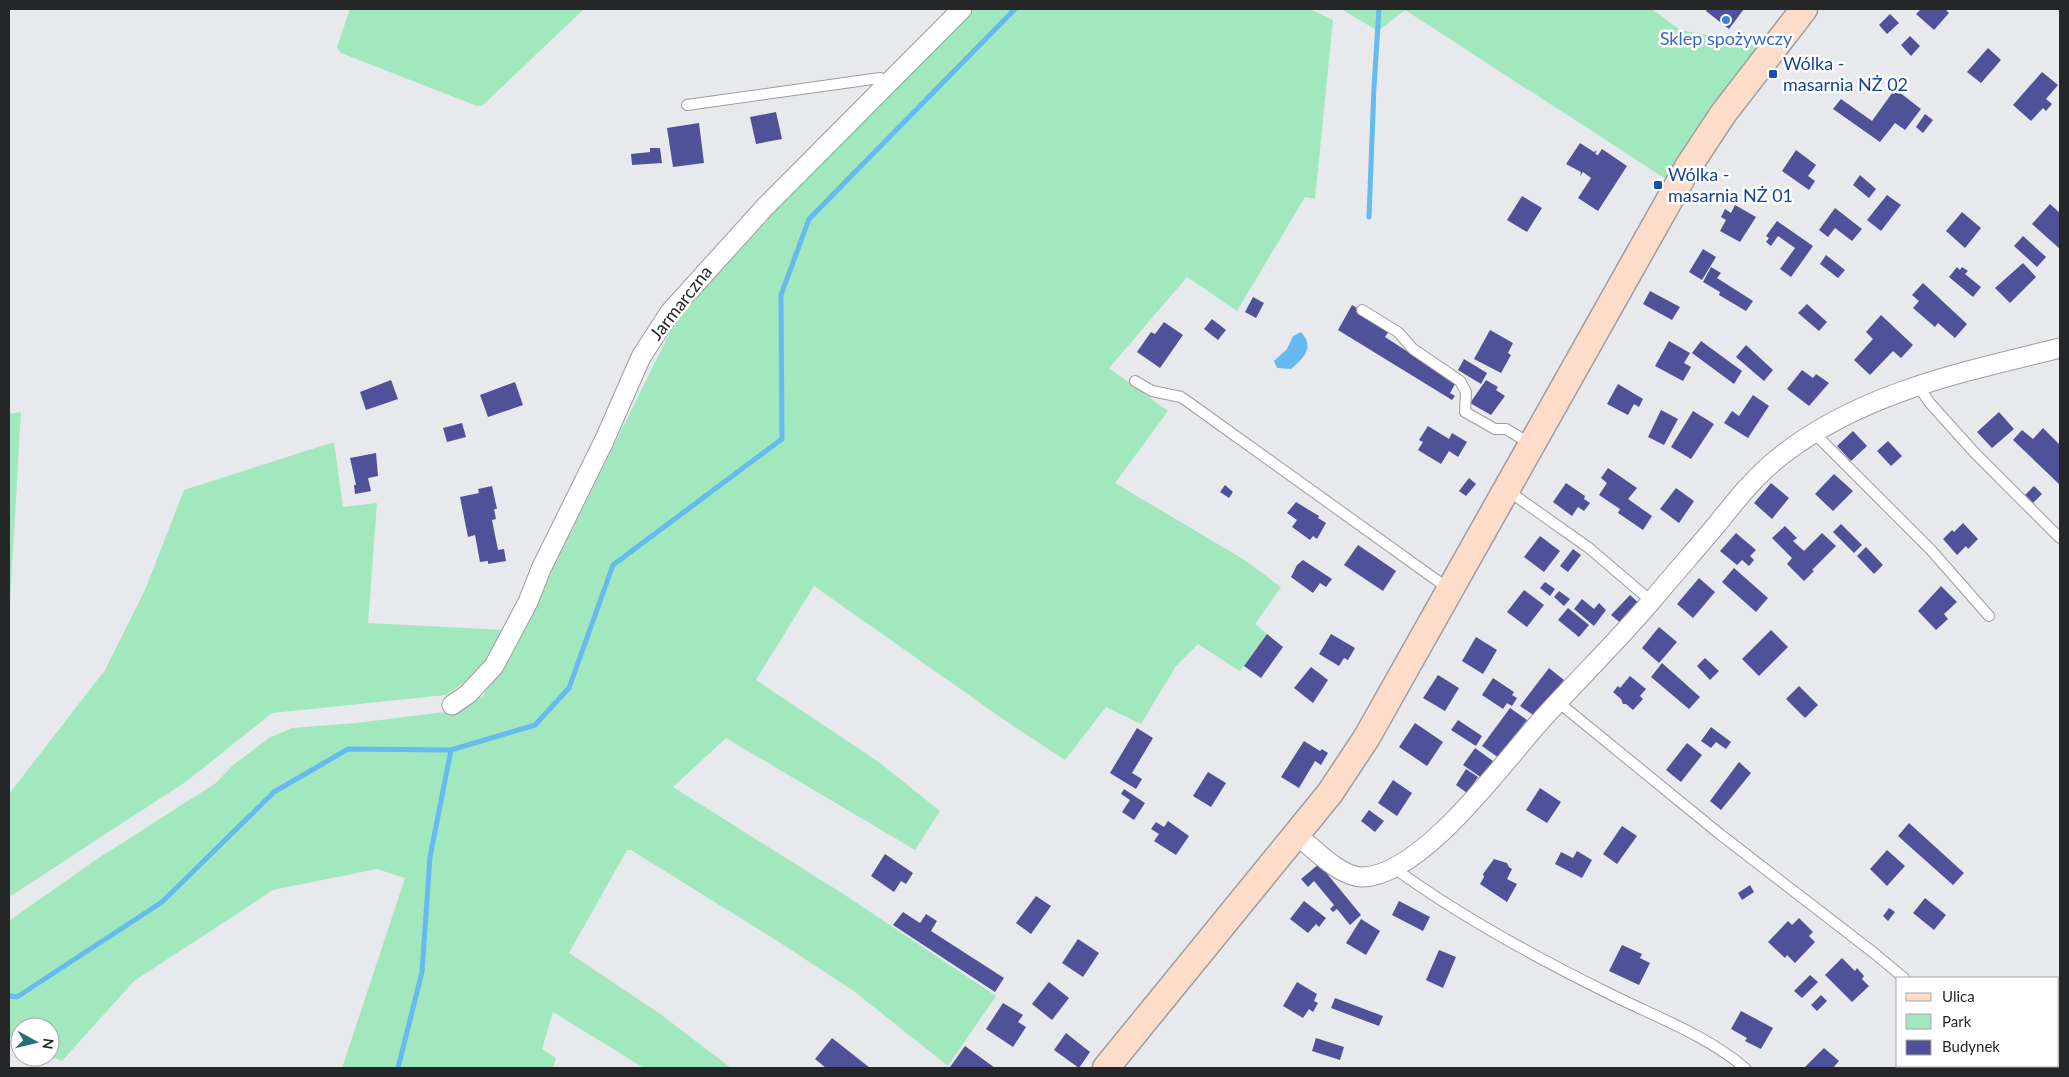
<svg xmlns="http://www.w3.org/2000/svg" width="2069" height="1077" viewBox="0 0 2069 1077" font-family="Lato,sans-serif">
<style>
.green{fill:#a2e8be}
.water{fill:#65baef}
.lines{fill:none;stroke-linecap:round;stroke-linejoin:round}
.stream{stroke:#65baef;stroke-width:5}
.building{fill:#4f5299}
.lane-casing{stroke:#9d9da1;stroke-width:12}
.street-casing{stroke:#9d9da1;stroke-width:21}
.secondary-casing{stroke:#9d9da1;stroke-width:29}
.lane{stroke:#fff;stroke-width:10}
.street{stroke:#fff;stroke-width:19}
.secondary{stroke:#fedcca;stroke-width:26}
.shop-dot{fill:#3f7fe0;stroke:#fff;stroke-width:2}
.transit-dot{fill:#1a4fb4;stroke:#fff;stroke-width:2}
.labels{text-anchor:middle;stroke-width:5;stroke-linejoin:round;paint-order:stroke}
.shop-label{font-size:18px;fill:#366cbe;stroke:#fff}
.transit-label{font-size:18px;fill:#164399;stroke:#fff;text-anchor:start}
.street-label{font-size:18px;fill:#252627;stroke:#fff}
</style>
<rect width="100%" height="100%" fill="#e8e9ec"/>
<!-- green -->
<g class="green">
<polygon points="350,9 584,9 482,106 477,106 341,53 337,47"/>
<polygon points="973,9 1310,9 1333,20 1315,199 1305,197 1237,311 1187,277 1109,368 1168,411 1115,483 1243,559 1281,587 1255,624 1267,634 1240,671 1198,644 1176,666 1141,724 1106,707 1065,760 1003,719 814,586 756,680 880,763 940,811 915,850 726,738 673,787 845,895 996,996 948,1066 855,992 779,942 631,850 627,850 569,953 663,1016 731,1068 644,1068 553,1012 542,1049 556,1058 553,1068 342,1068 405,878 377,869 273,890 134,981 62,1061 50,1056 50,1027 20,1027 20,1041 9,1036 9,921 94,861 216,783 232,766 269,738 292,728 356,723 445,712 483,696 532,610 682,308 828,154"/>
<polygon points="1341,9 1652,9 1680,30 1762,45 1669,181 1405,10 1378,31"/>
<polygon points="21,412 9,620 9,414"/>
<polygon points="334,442 343,507 377,503 368,623 507,630 477,674 446,695 272,713 187,781 9,897 9,794 105,670 145,590 184,490"/>
</g>
<!-- water -->
<path class="water" d="M1301,332C1315,347 1304,358 1291,369L1277,368L1274,361L1287,349L1293,336Z"/>
<g class="lines">
<!-- stream -->
<g class="stream">
<polyline points="1369,217 1374,87 1379,9"/>
<polyline points="9,996 17,997 162,902 274,792 348,749 451,750"/>
<polyline points="398,1068 422,972 430,857 451,750 535,725 569,688 613,565 782,439 781,295 809,219 1015,9"/>
</g>
</g>
<!-- building -->
<g class="building">
<polygon points="1707,9 1744,9 1729,29 1706,11"/>
<polygon points="1921,9 1945,9 1949,13 1934,30 1916,14"/>
<polygon points="1890,14 1899,23 1887,34 1879,25"/>
<polygon points="1910,36 1920,46 1911,56 1901,45"/>
<polygon points="1988,48 2001,60 1981,83 1967,72"/>
<polygon points="2042,72 2058,85 2046,99 2052,104 2046,111 2043,108 2031,121 2013,105"/>
<polygon points="1895,89 1921,109 1905,130 1895,123 1880,142 1833,109 1841,99 1872,121"/>
<polygon points="776,112 782,139 756,144 750,117"/>
<polygon points="1925,114 1933,120 1923,133 1916,127"/>
<polygon points="699,123 704,163 673,167 667,128"/>
<polygon points="1580,143 1594,152 1597,150 1595,154 1598,155 1602,149 1627,166 1598,211 1578,198 1591,178 1583,172 1580,176 1581,172 1566,164"/>
<polygon points="650,148 660,148 662,163 632,165 631,154 650,152"/>
<polygon points="1796,150 1816,165 1808,176 1815,181 1809,190 1782,171"/>
<polygon points="1860,175 1876,189 1869,198 1853,185"/>
<polygon points="1887,195 1901,205 1881,231 1867,220"/>
<polygon points="1522,196 1542,208 1527,232 1507,220"/>
<polygon points="2050,204 2060,213 2060,249 2032,224"/>
<polygon points="1735,205 1756,217 1740,242 1720,231 1726,220 1721,217 1725,209 1731,213"/>
<polygon points="1835,208 1862,229 1852,241 1835,228 1828,237 1819,230"/>
<polygon points="1962,212 1981,228 1965,248 1946,231"/>
<polygon points="1777,221 1813,246 1791,277 1780,269 1795,248 1778,236 1771,246 1766,242 1769,238 1766,236"/>
<polygon points="2023,236 2046,257 2037,267 2014,246"/>
<polygon points="1703,249 1716,257 1702,280 1689,272"/>
<polygon points="1826,255 1845,270 1838,278 1820,264"/>
<polygon points="2023,263 2036,277 2010,303 1995,288"/>
<polygon points="1711,267 1721,273 1717,278 1753,301 1746,311 1719,295 1720,292 1703,282"/>
<polygon points="1957,267 1960,270 1962,267 1968,271 1965,274 1981,287 1973,297 1949,277"/>
<polygon points="1923,283 1967,324 1955,338 1938,323 1935,327 1913,308 1919,301 1912,295"/>
<polygon points="1650,291 1680,307 1672,320 1643,304"/>
<polygon points="1253,297 1264,303 1256,318 1245,312"/>
<polygon points="1807,304 1827,322 1819,331 1798,313"/>
<polygon points="1352,305 1391,328 1385,337 1450,379 1449,380 1455,384 1450,393 1455,396 1452,400 1338,330"/>
<polygon points="1881,315 1913,345 1901,358 1893,351 1870,375 1854,360 1873,339 1866,332"/>
<polygon points="1212,319 1226,330 1218,340 1204,329"/>
<polygon points="1164,322 1183,335 1160,368 1137,352 1151,332 1155,334"/>
<polygon points="1490,330 1513,343 1508,353 1511,355 1501,373 1474,359"/>
<polygon points="1669,341 1690,353 1684,363 1691,367 1683,381 1655,366"/>
<polygon points="1701,341 1742,371 1734,384 1692,353"/>
<polygon points="1746,345 1773,370 1764,381 1736,357"/>
<polygon points="1464,359 1487,373 1481,384 1458,370"/>
<polygon points="1802,370 1813,378 1816,374 1829,383 1809,406 1787,389"/>
<polygon points="391,380 398,399 366,410 360,392"/>
<polygon points="1486,380 1498,387 1496,390 1505,396 1491,415 1470,403"/>
<polygon points="515,382 523,405 488,417 480,395"/>
<polygon points="1618,384 1643,399 1639,407 1634,404 1628,415 1607,404"/>
<polygon points="1753,395 1769,406 1748,438 1724,423 1732,411 1739,416"/>
<polygon points="1661,410 1678,419 1664,445 1648,437"/>
<polygon points="1693,411 1714,424 1691,459 1671,447"/>
<polygon points="1999,412 2014,429 1992,448 1977,432"/>
<polygon points="462,423 466,437 447,442 443,428"/>
<polygon points="1428,426 1449,439 1452,433 1467,442 1458,457 1449,451 1441,464 1418,450 1423,442 1419,440"/>
<polygon points="2043,428 2060,445 2060,485 2013,440 2022,430 2033,439"/>
<polygon points="1853,431 1867,446 1851,461 1837,446"/>
<polygon points="1888,441 1902,456 1891,466 1877,451"/>
<polygon points="376,453 378,476 368,478 371,491 355,494 354,485 356,485 350,458"/>
<polygon points="1608,468 1637,488 1628,499 1652,516 1643,530 1618,513 1620,509 1599,495 1607,483 1601,478"/>
<polygon points="1834,474 1853,491 1833,511 1815,494"/>
<polygon points="1469,478 1476,484 1466,496 1459,491"/>
<polygon points="1566,483 1585,496 1584,499 1590,503 1584,511 1578,507 1572,516 1553,502"/>
<polygon points="1771,483 1789,498 1772,519 1754,503"/>
<polygon points="1225,485 1233,492 1229,498 1220,492"/>
<polygon points="492,486 497,509 494,509 496,519 492,520 498,550 504,549 506,561 488,564 488,561 480,562 475,535 468,537 460,497 479,493 478,489"/>
<polygon points="2034,486 2042,494 2033,503 2025,495"/>
<polygon points="1676,488 1694,501 1679,523 1660,509"/>
<polygon points="1296,502 1319,516 1318,518 1326,523 1317,539 1313,536 1310,540 1292,527 1297,520 1287,513"/>
<polygon points="1963,523 1978,539 1968,549 1966,546 1957,555 1943,539 1952,530 1954,532"/>
<polygon points="1841,524 1862,545 1854,553 1833,532"/>
<polygon points="1785,526 1797,538 1793,541 1804,551 1822,533 1836,546 1812,570 1814,571 1804,581 1787,564 1792,558 1772,538"/>
<polygon points="1736,533 1756,550 1750,556 1754,560 1749,566 1742,560 1737,565 1720,551"/>
<polygon points="1540,536 1560,551 1544,572 1524,557"/>
<polygon points="1358,545 1396,571 1383,591 1344,565"/>
<polygon points="1866,547 1883,565 1874,574 1857,556"/>
<polygon points="1573,549 1581,555 1568,572 1560,566"/>
<polygon points="1303,560 1332,579 1326,587 1320,583 1313,593 1291,577 1297,565"/>
<polygon points="1734,568 1768,598 1756,612 1722,582"/>
<polygon points="1699,578 1715,592 1693,618 1677,604"/>
<polygon points="1545,582 1555,589 1550,596 1540,588"/>
<polygon points="1941,586 1957,602 1944,614 1948,619 1936,630 1918,611"/>
<polygon points="1524,590 1544,605 1527,627 1507,612"/>
<polygon points="1559,591 1570,599 1564,606 1554,597"/>
<polygon points="1630,595 1640,604 1622,624 1611,615"/>
<polygon points="1582,599 1594,609 1599,603 1606,610 1594,626 1574,609"/>
<polygon points="1568,608 1589,625 1579,637 1558,620"/>
<polygon points="1659,627 1677,642 1659,663 1642,648"/>
<polygon points="1771,630 1788,647 1759,676 1742,659"/>
<polygon points="1267,634 1283,647 1261,678 1244,666"/>
<polygon points="1331,634 1355,648 1348,660 1344,658 1339,666 1319,654"/>
<polygon points="1476,637 1497,650 1483,674 1462,661"/>
<polygon points="1705,658 1719,671 1710,680 1697,666"/>
<polygon points="1662,663 1700,697 1689,709 1651,677"/>
<polygon points="1311,667 1328,680 1313,703 1294,688"/>
<polygon points="1549,668 1564,680 1536,717 1520,706"/>
<polygon points="1438,675 1459,688 1445,711 1423,698"/>
<polygon points="1630,676 1646,689 1640,696 1643,699 1633,710 1626,704 1623,704 1621,699 1613,692 1618,686 1620,688"/>
<polygon points="1493,678 1514,692 1512,695 1517,698 1512,706 1507,703 1503,709 1482,695"/>
<polygon points="1799,686 1818,705 1805,718 1786,699"/>
<polygon points="1510,708 1527,720 1499,758 1482,746"/>
<polygon points="1458,720 1482,736 1476,746 1451,730"/>
<polygon points="1415,723 1443,742 1427,766 1399,747"/>
<polygon points="1711,727 1731,742 1726,749 1716,742 1711,748 1701,741"/>
<polygon points="1137,728 1153,738 1132,773 1142,779 1136,789 1110,773"/>
<polygon points="1304,741 1320,751 1322,749 1328,753 1321,765 1315,761 1299,788 1281,777"/>
<polygon points="1687,743 1702,755 1681,782 1666,770"/>
<polygon points="1475,748 1493,761 1482,778 1463,765"/>
<polygon points="1739,762 1751,773 1721,810 1710,801"/>
<polygon points="1466,769 1478,777 1467,793 1456,785"/>
<polygon points="1208,772 1226,783 1211,807 1193,796"/>
<polygon points="1393,780 1412,793 1397,816 1378,803"/>
<polygon points="1540,788 1561,802 1547,823 1526,810"/>
<polygon points="1124,789 1145,803 1134,820 1122,812 1130,800 1121,794"/>
<polygon points="1369,810 1384,821 1375,832 1361,821"/>
<polygon points="1168,821 1189,836 1176,855 1154,841 1159,834 1151,829 1156,822 1164,827"/>
<polygon points="1909,823 1964,873 1953,885 1898,836"/>
<polygon points="1622,826 1637,836 1617,864 1603,854"/>
<polygon points="1887,850 1905,866 1887,886 1870,869"/>
<polygon points="1577,851 1592,860 1582,878 1555,864 1561,852 1573,858"/>
<polygon points="885,854 913,873 906,884 901,881 894,892 871,876"/>
<polygon points="1494,859 1507,863 1509,867 1512,869 1507,879 1517,884 1507,902 1480,884 1484,877 1483,874"/>
<polygon points="1319,864 1361,915 1350,925 1337,909 1333,912 1330,909 1334,905 1314,881 1308,887 1301,879"/>
<polygon points="1750,885 1754,892 1742,900 1738,893"/>
<polygon points="1036,896 1051,906 1031,934 1016,923"/>
<polygon points="1925,898 1946,915 1934,930 1913,913"/>
<polygon points="1304,901 1326,918 1319,927 1316,924 1308,933 1290,919"/>
<polygon points="1399,901 1430,917 1423,931 1392,915"/>
<polygon points="1889,908 1895,912 1888,921 1883,916"/>
<polygon points="903,912 920,923 926,914 937,921 931,931 1004,978 995,992 893,925"/>
<polygon points="1799,918 1813,932 1809,936 1815,942 1795,963 1787,955 1785,958 1768,942 1788,921 1792,925"/>
<polygon points="1361,919 1380,931 1366,955 1346,943"/>
<polygon points="1078,939 1099,953 1083,977 1062,963"/>
<polygon points="1622,945 1642,954 1640,958 1650,963 1639,985 1609,971"/>
<polygon points="1439,950 1456,957 1443,988 1426,980"/>
<polygon points="1842,958 1855,971 1857,968 1864,976 1862,979 1869,986 1852,1002 1825,975"/>
<polygon points="1810,975 1818,982 1802,998 1794,991"/>
<polygon points="1049,982 1069,998 1052,1020 1032,1004"/>
<polygon points="1297,982 1317,994 1314,1001 1318,1003 1313,1012 1309,1009 1303,1018 1283,1006"/>
<polygon points="1821,995 1827,1001 1817,1011 1811,1005"/>
<polygon points="1335,998 1383,1016 1379,1026 1331,1008"/>
<polygon points="1003,1003 1023,1015 1018,1022 1026,1027 1013,1047 986,1029"/>
<polygon points="1741,1011 1773,1028 1761,1049 1745,1041 1747,1038 1731,1029"/>
<polygon points="1066,1033 1090,1052 1079,1068 1054,1050"/>
<polygon points="832,1038 870,1068 826,1068 815,1059"/>
<polygon points="1316,1038 1344,1047 1340,1060 1312,1051"/>
<polygon points="965,1046 995,1068 950,1067"/>
<polygon points="1824,1048 1839,1061 1833,1068 1804,1068"/>
</g>
<g class="lines">
<defs>
<g id="lane">
<polyline points="687,105 880,78 886,80 889,84"/>
<polyline points="1362,310 1398,332 1413,349 1460,381 1466,392 1465,412 1495,429 1506,429 1531,444"/>
<polyline points="1135,381 1152,391 1181,397 1191,404 1449,589"/>
<polyline points="1918,385 1929,402 1973,451 2060,538"/>
<polyline points="1813,432 1931,550 1989,616"/>
<polyline points="1507,490 1589,548 1651,601"/>
<polyline points="1558,702 1721,835 1874,953 1904,978"/>
<path d="M1394,868C1460,916 1533,956 1606,992C1653,1016 1705,1034 1745,1068"/>
<polyline points="1983,1066 1986,1068"/>
</g>
<g id="street">
<polyline points="452,705 468,694 494,666 528,602 541,569 604,441 641,357 670,312 764,208 962,9"/>
<path d="M1297,835C1313,848 1340,877 1362,877C1421,876 1500,767 1537,725C1575,682 1617,642 1654,598C1675,573 1697,548 1718,523C1737,499 1757,474 1782,455C1863,392 1963,372 2060,348"/>
</g>
<polyline id="secondary" points="1106,1068 1330,793 1367,737 1688,167 1723,114 1804,9"/>
</defs>
<!-- lane casing -->
<use href="#lane" class="lane-casing"/>
<!-- street casing -->
<use href="#street" class="street-casing"/>
<!-- secondary casing -->
<use href="#secondary" class="secondary-casing"/>
<!-- lane -->
<use href="#lane" class="lane"/>
<!-- street -->
<use href="#street" class="street"/>
<!-- secondary -->
<use href="#secondary" class="secondary"/>
</g>
<!-- markers -->
<circle class="shop-dot" cx="1726" cy="20" r="5"/>
<g class="transit-dot">
<rect x="1768" y="69" width="10" height="10" rx="2.5"/>
<rect x="1653" y="180" width="10" height="10" rx="2.5"/>
</g>
<g class="labels">
<!-- shop labels -->
<g class="shop-label">
<text x="1726" y="45">Sklep spożywczy</text>
</g>
<!-- transit labels -->
<g class="transit-label">
<text x="1783" y="70">Wólka -<tspan x="1783" dy="21">masarnia NŻ 02</tspan></text>
<text x="1668" y="181">Wólka -<tspan x="1668" dy="21">masarnia NŻ 01</tspan></text>
</g>
<!-- street labels -->
<g class="street-label">
<text transform="translate(681 303) rotate(-52)" y="6">Jarmarczna</text>
</g>
</g>
<!-- border -->
<rect width="2069" height="1077" fill="none" stroke="#252627" stroke-width="20"/>
<!-- legend -->
<rect x="1896" y="977" width="162" height="90" fill="#ffffff" stroke="#a8a8a9"/>
<rect x="1906" y="993" width="25" height="8" fill="#fedcca" stroke="#a8a8a9"/>
<text x="1942" y="1002" font-size="15" fill="#252627">Ulica</text>
<rect x="1906" y="1014" width="25" height="15" fill="#a2e8be" stroke="#a8a8a9"/>
<text x="1942" y="1027" font-size="15" fill="#252627">Park</text>
<rect x="1906" y="1040" width="25" height="15" fill="#4f5299" stroke="#a8a8a9"/>
<text x="1942" y="1052" font-size="15" fill="#252627">Budynek</text>
<!-- north arrow -->
<g transform="translate(35 1042) rotate(98)"><circle r="24" fill="#ffffff" stroke="#a8a8a9"/>
<path d="M0-4L9 19L0 12L-9 19Z" fill="#256f76"/>
<text y="-8" font-size="14" font-weight="bold" text-anchor="middle" fill="#252627">N</text>
</g>
</svg>
